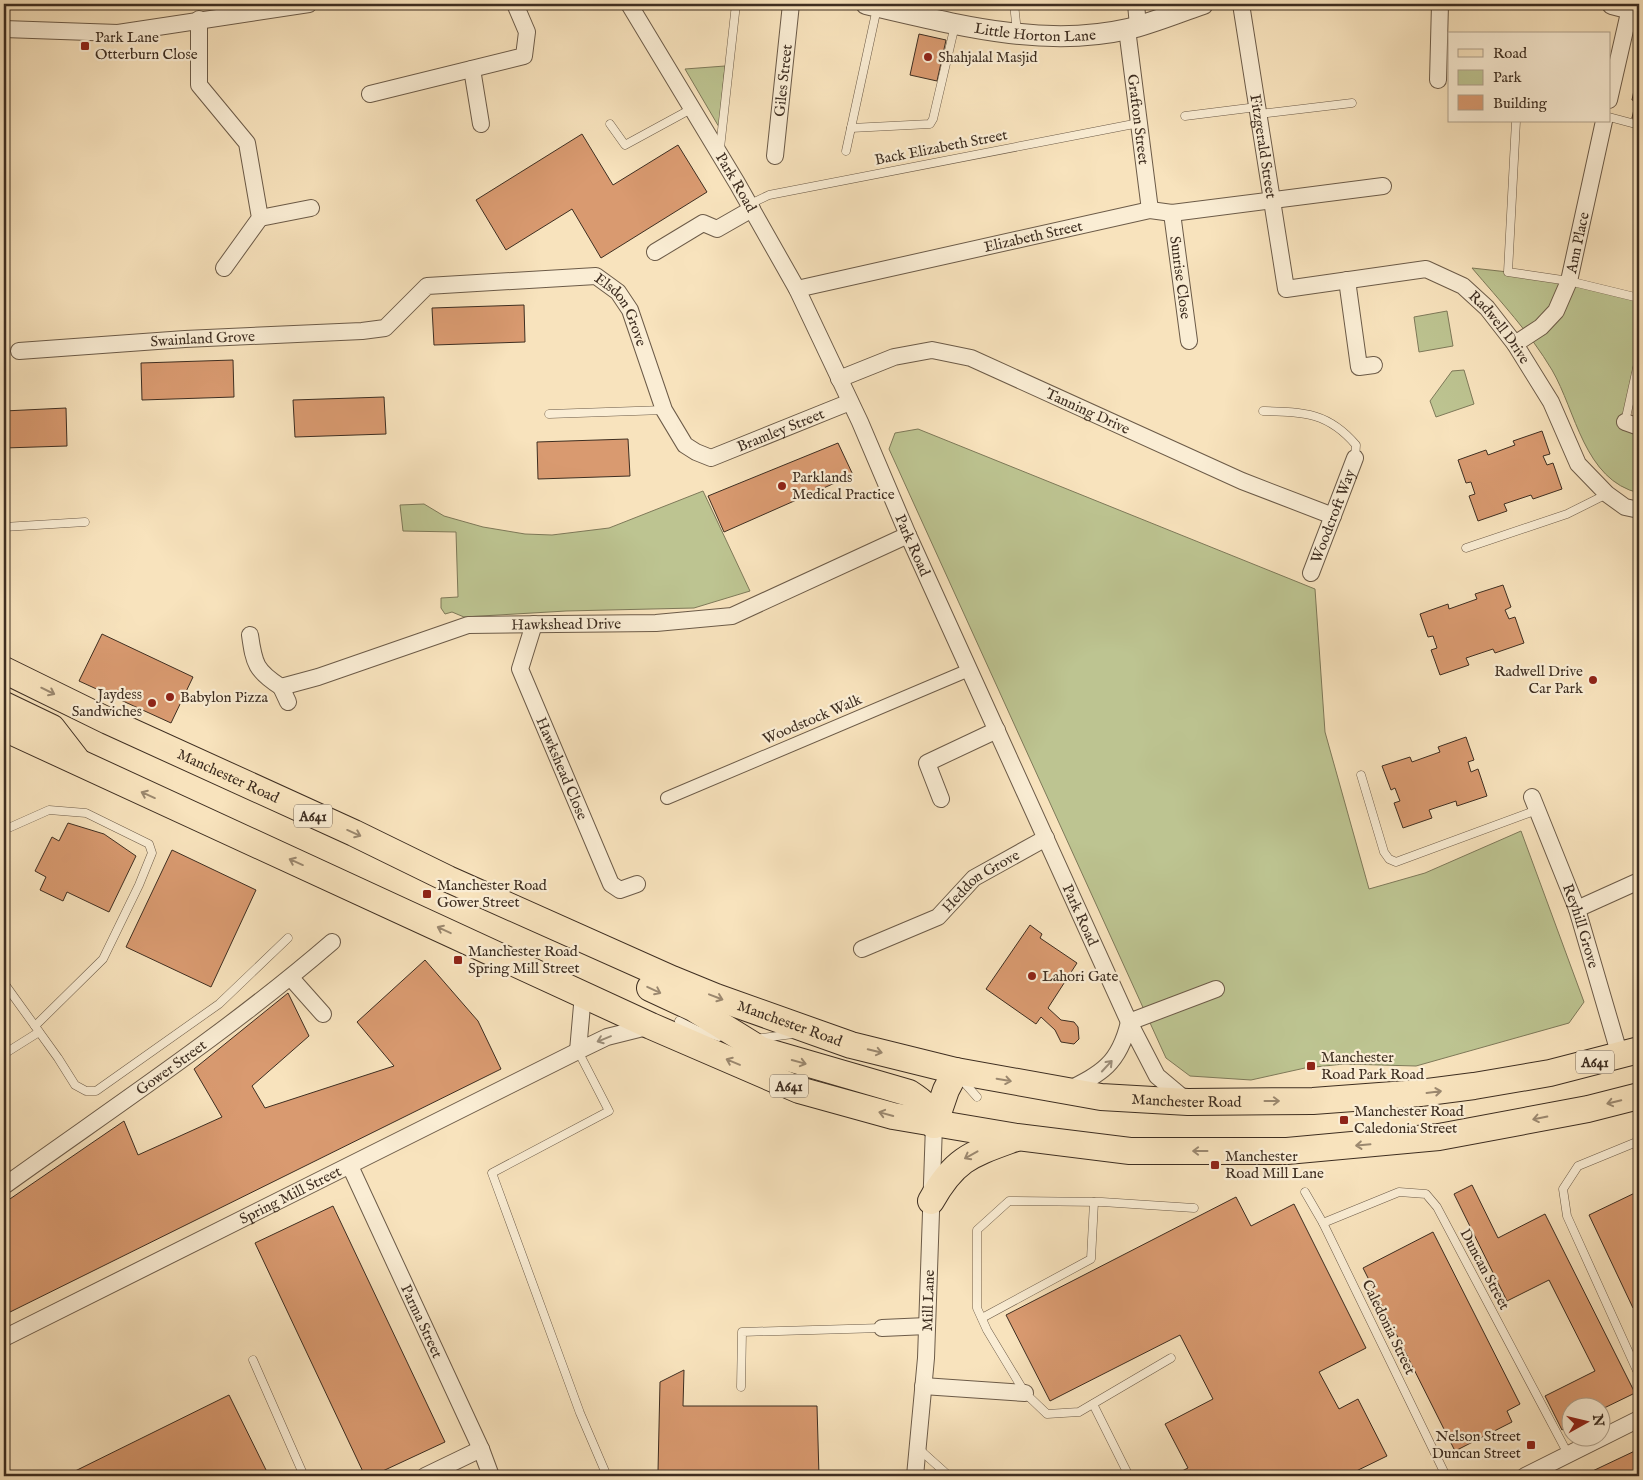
<svg xmlns="http://www.w3.org/2000/svg" width="1643" height="1480" viewBox="0 0 1643 1480" font-family="'IM FELL English',serif">
<style>
.green{fill:#bdc491;stroke:#7e7959}
.building{fill:#d99a70;stroke:#3e2e21}
.lines{fill:none;stroke-linecap:round;stroke-linejoin:round}
.service-casing{stroke:#6c5b48;stroke-width:9}
.pedestrian-casing{stroke:#6c5b48;stroke-width:14}
.minor-casing{stroke:#6c5b48;stroke-width:18}
.tertiary-casing{stroke:#6c5b48;stroke-width:22}
.primary-casing{stroke:#3e2e21;stroke-width:28}
.service{stroke:#faedd4;stroke-width:8}
.pedestrian{stroke:#faedd4;stroke-width:12}
.minor{stroke:#faedd4;stroke-width:16}
.tertiary{stroke:#faedd4;stroke-width:20}
.primary{stroke:#f8e3bd;stroke-width:26}
.oneway{stroke:#9b886f}
.oneway2{stroke:#9c8e7a}
.poi-dot{fill:#8f2418;stroke:#faedd4;stroke-width:2}
.labels{text-anchor:middle;stroke-width:4.5;stroke-linejoin:round;paint-order:stroke}
.shield{fill:#faedd4;stroke:#766757;stroke-width:1}
.shield-label{font-size:14px;font-weight:bold;fill:#3e2e21}
.street-label{font-size:15px;fill:#3e2e21;stroke:#faedd4}
.poi-label{font-size:15px;fill:#3e2e21;stroke:#faedd4;text-anchor:start}
</style>
<rect width="100%" height="100%" fill="#f8e3bd"/>
<filter id="stains"><feTurbulence type="fractalNoise" baseFrequency=".004" numOctaves="4"/><feColorMatrix values="0 0 0 0 .2 0 0 0 0 .09 0 0 0 0 .02 0 0 0 .5 -.17"/></filter>
<radialGradient id="worn" r=".72"><stop offset=".6" stop-color="#630" stop-opacity="0"/><stop offset="1" stop-color="#630" stop-opacity=".3"/></radialGradient>
<!-- green -->
<g class="green">
<polygon points="725,66 719,127 685,69"/>
<path d="M1472,268L1508,272L1639,298V359L1625,422L1639,427V493C1584,480 1576,411 1552,370C1530,333 1500,301 1472,268Z"/>
<polygon points="1447,311 1453,346 1419,352 1414,317"/>
<polygon points="1464,370 1474,404 1436,417 1430,401 1452,371"/>
<polygon points="918,429 1315,589 1325,732 1369,889 1425,873 1521,831 1584,1002 1569,1023 1416,1066 1344,1064 1305,1068 1251,1080 1190,1076 1166,1058 889,449 895,433"/>
<polygon points="703,491 750,591 694,608 566,611 464,617 452,612 445,614 441,608 441,598 458,597 456,532 403,531 400,505 424,504 444,516 483,527 525,534 552,535 609,528"/>
</g>
<!-- building -->
<g class="building">
<polygon points="919,34 946,40 937,81 910,75"/>
<polygon points="1639,42 1639,59 1636,58"/>
<polygon points="1639,66 1639,102 1632,100"/>
<polygon points="1635,105 1639,106 1639,119 1632,118"/>
<polygon points="582,134 613,185 678,145 707,192 601,258 572,209 506,250 476,200"/>
<polygon points="524,305 525,342 434,345 432,308"/>
<polygon points="233,360 234,397 142,400 141,363"/>
<polygon points="384,397 386,434 295,437 293,400"/>
<polygon points="66,408 67,446 4,448 4,411"/>
<polygon points="1542,431 1550,454 1543,456 1547,465 1553,463 1562,489 1533,499 1531,495 1504,504 1507,511 1478,521 1469,496 1475,494 1471,482 1466,483 1458,460 1486,450 1488,455 1515,445 1513,441"/>
<polygon points="628,439 630,476 538,479 537,442"/>
<polygon points="838,443 853,475 724,532 708,496"/>
<polygon points="1503,585 1511,607 1505,610 1509,619 1515,617 1524,643 1495,653 1493,649 1466,658 1469,665 1440,675 1431,650 1437,648 1433,636 1428,637 1420,614 1448,604 1449,609 1477,599 1475,594"/>
<polygon points="102,634 193,677 171,723 79,681"/>
<polygon points="1466,737 1474,760 1468,762 1471,772 1478,769 1487,796 1457,806 1456,801 1429,810 1432,818 1403,828 1394,803 1400,801 1395,788 1391,790 1382,766 1410,757 1412,762 1440,752 1438,747"/>
<polygon points="68,823 104,834 136,856 109,912 67,892 63,901 40,890 46,877 35,871 52,837 59,841"/>
<polygon points="172,850 256,890 211,987 126,947"/>
<polygon points="1030,925 1042,934 1040,938 1077,963 1048,1008 1061,1020 1074,1022 1078,1027 1079,1039 1074,1044 1061,1042 1055,1030 1041,1017 1036,1024 986,989"/>
<polygon points="425,960 478,1021 501,1069 4,1315 4,1203 124,1121 138,1155 222,1117 194,1069 288,993 309,1036 252,1086 265,1108 394,1066 357,1022"/>
<polygon points="1472,1185 1498,1238 1545,1214 1635,1393 1600,1410 1600,1408 1570,1408 1570,1425 1562,1430 1545,1396 1595,1371 1549,1280 1507,1301 1454,1194"/>
<polygon points="1639,1191 1639,1305 1633,1308 1589,1215"/>
<polygon points="1236,1197 1251,1226 1294,1204 1366,1348 1319,1372 1339,1409 1358,1399 1387,1456 1346,1476 1172,1476 1188,1468 1165,1424 1213,1399 1180,1335 1050,1401 1006,1315"/>
<polygon points="333,1206 445,1442 372,1476 365,1476 255,1243"/>
<polygon points="1433,1232 1520,1404 1507,1411 1512,1422 1455,1451 1363,1268"/>
<polygon points="684,1370 683,1406 817,1406 819,1476 660,1476 658,1471 660,1382"/>
<polygon points="229,1395 269,1476 65,1476"/>
<polygon points="1639,1449 1639,1476 1582,1476"/>
</g>
<g class="lines">
<defs>
<g id="service">
<polyline points="1014,4 1017,32"/>
<polyline points="1259,114 1352,103"/>
<polyline points="1185,116 1257,107"/>
<polyline points="1609,117 1639,125"/>
<polyline points="1516,121 1508,272 1569,281 1639,298"/>
<polyline points="610,124 625,145 693,108"/>
<polyline points="851,128 930,124 933,119 955,25"/>
<polyline points="720,148 736,4"/>
<polyline points="846,151 877,8"/>
<polyline points="750,204 769,195 1139,123"/>
<path d="M1263,411C1303,412 1328,412 1356,445L1355,458"/>
<polyline points="549,414 664,410"/>
<polyline points="1625,422 1639,359"/>
<polyline points="4,527 85,522"/>
<polyline points="1466,548 1567,514 1607,494"/>
<polyline points="1361,775 1384,852 1389,859 1396,862 1537,810"/>
<polyline points="4,830 49,810 86,813 149,844 152,853 139,885 103,959 35,1026"/>
<polyline points="4,983 58,1058 75,1085 86,1091 96,1091 219,1004 288,938"/>
<polyline points="679,1021 697,1030 719,1037"/>
<polyline points="755,1039 793,1034"/>
<polyline points="578,1051 609,1111 492,1173 580,1413 607,1476"/>
<polyline points="4,1054 39,1032"/>
<polyline points="961,1079 977,1097"/>
<polyline points="1639,1141 1578,1166 1563,1189 1567,1216 1639,1375"/>
<polyline points="1305,1192 1323,1223 1446,1476"/>
<polyline points="1323,1223 1399,1192 1426,1194 1437,1207 1568,1454"/>
<polyline points="982,1318 1091,1259 1094,1202"/>
<polyline points="1171,1358 1079,1412 1047,1414 1025,1393 987,1330 977,1308 977,1230 1009,1201 1102,1202 1194,1208"/>
<polyline points="253,1360 304,1476"/>
<polyline points="741,1387 742,1332 882,1328"/>
<polyline points="1093,1404 1129,1476"/>
<polyline points="919,1449 949,1476"/>
</g>
<polyline id="pedestrian" points="667,798 969,670"/>
<g id="minor">
<path id="s1" d="M629,4L737,183L797,289L860,422L908,535L1129,1022L1216,989"/>
<polyline points="1136,4 1138,26"/>
<path id="s2" d="M1241,4L1286,289L1426,269L1463,286L1487,308L1515,344L1551,402L1578,464L1607,494L1625,507L1639,510"/>
<polyline points="199,19 199,85 247,143 260,218 224,268"/>
<polyline points="4,29 118,33 309,4"/>
<path id="s3" d="M1127,29L1150,210"/>
<polyline points="472,69 481,124"/>
<polyline points="1438,80 1440,4"/>
<polyline points="370,94 524,56 527,32 515,4"/>
<polyline points="1609,100 1631,4"/>
<path id="s4" d="M775,156L791,4"/>
<path id="s5" d="M1172,213L1189,341"/>
<polyline points="260,218 311,208"/>
<polyline points="655,252 703,223 717,229 752,209"/>
<polyline points="1347,280 1359,367 1374,365"/>
<path id="s6" d="M797,289L1150,210L1172,213L1383,186"/>
<path id="s7" d="M1515,344L1541,327L1556,311L1569,281L1604,121"/>
<path id="s8" d="M19,351L185,339L362,331L385,328L427,286L596,276L618,292L630,310L664,410L685,445L696,452L711,458L850,402"/>
<path id="s9" d="M839,379L894,357L932,350L971,358L1242,481L1333,516"/>
<polyline points="1625,422 1639,427"/>
<path id="s10" d="M1311,573L1355,458"/>
<path id="s11" d="M534,624L520,669L611,884L620,890L637,884"/>
<path id="s12" d="M250,635C254,664 256,671 281,687L318,677L468,625L656,623L732,616L908,535"/>
<polyline points="281,687 288,702"/>
<path id="s13" d="M1532,797L1577,909L1620,1056"/>
<polyline points="941,799 927,763 997,730"/>
<polyline points="1577,909 1639,881"/>
<path id="s14" d="M862,949L938,917L974,878L1046,838"/>
<polyline points="291,978 323,1014"/>
<polyline points="583,994 578,1051 607,1037 651,1026"/>
<path d="M1066,1091C1102,1073 1119,1064 1129,1022L1157,1076L1188,1102"/>
<path id="s15" d="M350,1166L481,1449L491,1476"/>
<path id="s16" d="M4,1186C114,1107 229,1031 332,942"/>
<polyline points="882,1328 927,1326"/>
<path id="s17" d="M4,1338L578,1051"/>
<polyline points="923,1386 1025,1393"/>
<polyline points="425,1476 481,1449"/>
<path id="s18" d="M915,1476L926,1358L934,1125"/>
<polyline points="1525,1476 1639,1419"/>
</g>
<g id="tertiary">
<path id="s19" d="M866,4C950,23 1041,49 1128,29C1153,23 1179,12 1203,4"/>
<polyline points="1612,4 1639,11"/>
</g>
<g id="primary">
<path id="s20" d="M4,670L108,721L354,833L448,879L672,979L716,997L851,1045L956,1071L1101,1097L1188,1102L1313,1101L1420,1093L1474,1086L1550,1073L1639,1050"/>
<polyline points="4,705 52,728 76,759"/>
<polyline points="4,728 651,1026 799,1090 893,1116 1017,1137 1130,1151 1287,1151 1439,1137 1588,1109 1639,1096"/>
<path d="M650,988L693,1008L761,1050L909,1093C923,1102 931,1108 934,1125"/>
<polyline points="934,1125 946,1090 956,1071"/>
<path d="M931,1201C955,1158 972,1154 1016,1138"/>
</g>
</defs>
<!-- service casing -->
<use href="#service" class="service-casing"/>
<!-- pedestrian casing -->
<use href="#pedestrian" class="pedestrian-casing"/>
<!-- minor casing -->
<use href="#minor" class="minor-casing"/>
<!-- tertiary casing -->
<use href="#tertiary" class="tertiary-casing"/>
<!-- primary casing -->
<use href="#primary" class="primary-casing"/>
<!-- service -->
<use href="#service" class="service"/>
<!-- pedestrian -->
<use href="#pedestrian" class="pedestrian"/>
<!-- minor -->
<use href="#minor" class="minor"/>
<!-- tertiary -->
<use href="#tertiary" class="tertiary"/>
<!-- primary -->
<use href="#primary" class="primary"/>
</g>
<!-- one-way arrows -->
<defs><path id="oneway-shaft" d="M-6 0H5M1.5-3L5.5 0L1.5 3" fill="none" stroke-width="1.6" stroke-linecap="round" stroke-linejoin="round" transform="scale(1.25)"/></defs>
<g class="oneway">
<use href="#oneway-shaft" transform="translate(48 691) rotate(26)"/>
<use href="#oneway-shaft" transform="translate(148 795) rotate(-156)"/>
<use href="#oneway-shaft" transform="translate(354 833) rotate(24)"/>
<use href="#oneway-shaft" transform="translate(296 862) rotate(-156)"/>
<use href="#oneway-shaft" transform="translate(444 930) rotate(-155)"/>
<use href="#oneway-shaft" transform="translate(654 990) rotate(25)"/>
<use href="#oneway-shaft" transform="translate(716 997) rotate(21)"/>
<use href="#oneway-shaft" transform="translate(875 1051) rotate(14)"/>
<use href="#oneway-shaft" transform="translate(733 1062) rotate(-157)"/>
<use href="#oneway-shaft" transform="translate(799 1062) rotate(15)"/>
<use href="#oneway-shaft" transform="translate(1004 1080) rotate(10)"/>
<use href="#oneway-shaft" transform="translate(1434 1092) rotate(-7)"/>
<use href="#oneway-shaft" transform="translate(1272 1101)"/>
<use href="#oneway-shaft" transform="translate(1614 1102) rotate(166)"/>
<use href="#oneway-shaft" transform="translate(886 1114) rotate(-165)"/>
<use href="#oneway-shaft" transform="translate(1540 1118) rotate(169)"/>
<use href="#oneway-shaft" transform="translate(1363 1145) rotate(175)"/>
<use href="#oneway-shaft" transform="translate(1200 1151) rotate(-180)"/>
<use href="#oneway-shaft" transform="translate(971 1155) rotate(151)"/>
</g>
<g class="oneway2">
<use href="#oneway-shaft" transform="translate(604 1039) rotate(158)"/>
<use href="#oneway-shaft" transform="translate(1107 1066) rotate(-47)"/>
</g>
<!-- markers -->
<g class="poi-dot">
<rect x="80" y="41" width="10" height="10" rx="2.5"/>
<circle cx="928" cy="57" r="5"/>
<circle cx="782" cy="486" r="5"/>
<circle cx="1593" cy="680" r="5"/>
<circle cx="170" cy="697" r="5"/>
<circle cx="152" cy="703" r="5"/>
<rect x="422" y="889" width="10" height="10" rx="2.5"/>
<rect x="453" y="955" width="10" height="10" rx="2.5"/>
<circle cx="1032" cy="976" r="5"/>
<rect x="1306" y="1061" width="10" height="10" rx="2.5"/>
<rect x="1339" y="1115" width="10" height="10" rx="2.5"/>
<rect x="1210" y="1160" width="10" height="10" rx="2.5"/>
<rect x="1526" y="1440" width="10" height="10" rx="2.5"/>
</g>
<g class="labels">
<!-- shield labels -->
<g class="shield">
<rect x="294" y="804.5" width="38" height="23" rx="4"/>
<rect x="1576" y="1050.5" width="38" height="23" rx="4"/>
<rect x="770" y="1074.5" width="38" height="23" rx="4"/>
</g>
<g class="shield-label">
<text x="313" y="821">A641</text>
<text x="1595" y="1067">A641</text>
<text x="789" y="1091">A641</text>
</g>
<!-- street labels -->
<g class="street-label">
<text dy="5" stroke="none"><textPath href="#s19" startOffset="172">Little Horton Lane</textPath></text>
<text dy="5" stroke="none"><textPath href="#s4" startOffset="76">Giles Street</textPath></text>
<text dy="5" stroke="none"><textPath href="#s3" startOffset="91">Grafton Street</textPath></text>
<text dy="5" stroke="none"><textPath href="#s2" startOffset="144">Fitzgerald Street</textPath></text>
<text transform="translate(941 147) rotate(-11)" y="5">Back Elizabeth Street</text>
<text dy="5" stroke="none"><textPath href="#s1" startOffset="208">Park Road</textPath></text>
<text dy="5" stroke="none"><textPath href="#s6" startOffset="242">Elizabeth Street</textPath></text>
<text dy="5" stroke="none"><textPath href="#s7" startOffset="125">Ann Place</textPath></text>
<text dy="5" stroke="none"><textPath href="#s5" startOffset="65">Sunrise Close</textPath></text>
<text dy="5" stroke="none"><textPath href="#s8" startOffset="639">Elsdon Grove</textPath></text>
<text dy="5" stroke="none"><textPath href="#s2" startOffset="526">Radwell Drive</textPath></text>
<text dy="5" stroke="none"><textPath href="#s8" startOffset="184">Swainland Grove</textPath></text>
<text dy="5" stroke="none"><textPath href="#s9" startOffset="266">Tanning Drive</textPath></text>
<text dy="5" stroke="none"><textPath href="#s8" startOffset="895">Bramley Street</textPath></text>
<text dy="5" stroke="none"><textPath href="#s10" startOffset="61">Woodcroft Way</textPath></text>
<text dy="5" stroke="none"><textPath href="#s1" startOffset="612">Park Road</textPath></text>
<text dy="5" stroke="none"><textPath href="#s12" startOffset="359">Hawkshead Drive</textPath></text>
<text transform="translate(812 719) rotate(-23)" y="5">Woodstock Walk</text>
<text dy="5" stroke="none"><textPath href="#s11" startOffset="155">Hawkshead Close</textPath></text>
<text dy="5" stroke="none"><textPath href="#s20" startOffset="248">Manchester Road</textPath></text>
<text dy="5" stroke="none"><textPath href="#s14" startOffset="139">Heddon Grove</textPath></text>
<text dy="5" stroke="none"><textPath href="#s1" startOffset="1018">Park Road</textPath></text>
<text dy="5" stroke="none"><textPath href="#s13" startOffset="138">Reyhill Grove</textPath></text>
<text dy="5" stroke="none"><textPath href="#s20" startOffset="862">Manchester Road</textPath></text>
<text dy="5" stroke="none"><textPath href="#s16" startOffset="205">Gower Street</textPath></text>
<text dy="5" stroke="none"><textPath href="#s20" startOffset="1268">Manchester Road</textPath></text>
<text dy="5" stroke="none"><textPath href="#s17" startOffset="320">Spring Mill Street</textPath></text>
<text transform="translate(1485 1269) rotate(62)" y="5">Duncan Street</text>
<text dy="5" stroke="none"><textPath href="#s18" startOffset="176">Mill Lane</textPath></text>
<text dy="5" stroke="none"><textPath href="#s15" startOffset="171">Parma Street</textPath></text>
<text transform="translate(1389 1327) rotate(64)" y="5">Caledonia Street</text>
</g>
<!-- poi labels -->
<g class="poi-label">
<text x="95" y="42">Park Lane<tspan x="95" dy="17">Otterburn Close</tspan></text>
<text x="938" y="62">Shahjalal Masjid</text>
<text x="792" y="482">Parklands<tspan x="792" dy="17">Medical Practice</tspan></text>
<text x="1583" y="676" text-anchor="end">Radwell Drive<tspan x="1583" dy="17">Car Park</tspan></text>
<text x="142" y="699" text-anchor="end">Jaydess<tspan x="142" dy="17">Sandwiches</tspan></text>
<text x="180" y="702">Babylon Pizza</text>
<text x="437" y="890">Manchester Road<tspan x="437" dy="17">Gower Street</tspan></text>
<text x="468" y="956">Manchester Road<tspan x="468" dy="17">Spring Mill Street</tspan></text>
<text x="1042" y="981">Lahori Gate</text>
<text x="1321" y="1062">Manchester<tspan x="1321" dy="17">Road Park Road</tspan></text>
<text x="1354" y="1116">Manchester Road<tspan x="1354" dy="17">Caledonia Street</tspan></text>
<text x="1225" y="1161">Manchester<tspan x="1225" dy="17">Road Mill Lane</tspan></text>
<text x="1521" y="1441" text-anchor="end">Nelson Street<tspan x="1521" dy="17">Duncan Street</tspan></text>
</g>
</g>
<!-- margin -->
<rect width="1643" height="1480" fill="none" stroke="#f8e3bd" stroke-width="20"/>
<rect x="5" y="5" width="1633" height="1470" fill="none" stroke="#3e2e21" stroke-width="2.5"/>
<rect x="10" y="10" width="1623" height="1460" fill="none" stroke="#3e2e21"/>
<!-- legend -->
<rect x="1448" y="32" width="162" height="90" fill="#faedd4" stroke="#afa18c"/>
<rect x="1458" y="49" width="25" height="8" fill="#f8e3bd" stroke="#afa18c"/>
<text x="1493" y="58" font-size="15" fill="#3e2e21">Road</text>
<rect x="1458" y="70" width="25" height="15" fill="#bdc491" stroke="#afa18c"/>
<text x="1493" y="82" font-size="15" fill="#3e2e21">Park</text>
<rect x="1458" y="95" width="25" height="15" fill="#d99a70" stroke="#afa18c"/>
<text x="1493" y="108" font-size="15" fill="#3e2e21">Building</text>
<!-- north arrow -->
<g transform="translate(1586 1422) rotate(82)"><circle r="24" fill="#faedd4" stroke="#afa18c"/>
<path d="M0-4L9 19L0 12L-9 19Z" fill="#8f2418"/>
<text y="-8" font-size="14" font-weight="bold" text-anchor="middle" fill="#3e2e21">N</text>
</g>
<rect width="100%" height="100%" filter="url(#stains)"/>
<rect width="100%" height="100%" fill="url(#worn)"/>
</svg>
